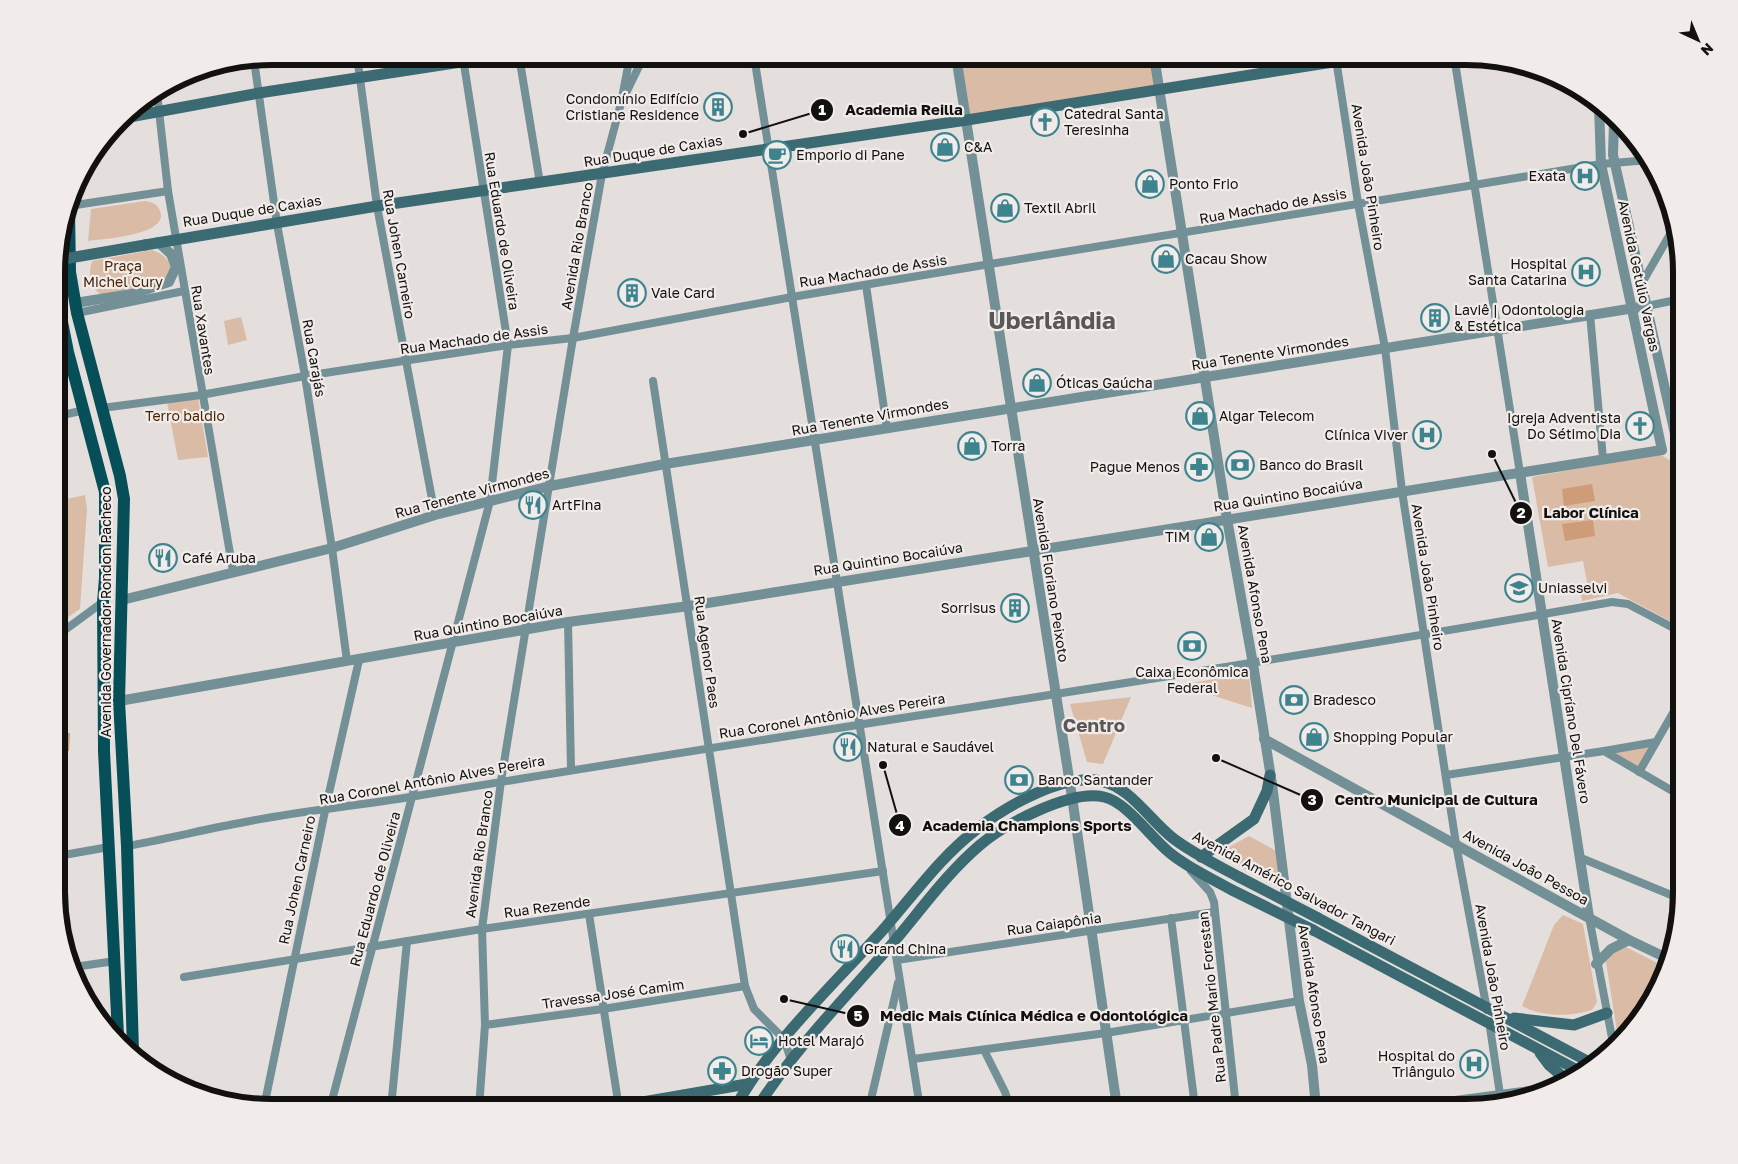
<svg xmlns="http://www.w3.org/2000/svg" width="1738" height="1164" viewBox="0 0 1738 1164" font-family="'Golos Text',sans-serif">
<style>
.green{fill:#dabba5}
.water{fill:#ce9c79}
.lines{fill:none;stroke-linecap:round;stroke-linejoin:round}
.minor{stroke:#729096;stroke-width:8}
.tertiary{stroke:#729096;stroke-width:10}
.secondary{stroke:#3b6a72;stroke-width:11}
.primary{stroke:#064f58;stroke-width:12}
.secondary-bridge{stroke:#3b6a72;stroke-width:11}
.labels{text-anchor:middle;stroke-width:4.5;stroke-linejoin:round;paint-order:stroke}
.poi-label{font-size:14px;fill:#12110f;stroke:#f1ece9;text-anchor:start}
.street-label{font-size:14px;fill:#12110f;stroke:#f1ece9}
.park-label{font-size:14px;fill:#442306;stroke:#f1ece9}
.district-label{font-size:19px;font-weight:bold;fill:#5b5754;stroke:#f1ece9}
.town-label{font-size:24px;font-weight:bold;fill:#5b5754;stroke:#f1ece9}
.rim{fill:none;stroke:#12110f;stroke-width:6}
.leader{fill:none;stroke:#12110f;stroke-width:2}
.callout-dot{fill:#12110f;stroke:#f1ece9;stroke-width:2}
.mark-label{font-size:15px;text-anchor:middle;font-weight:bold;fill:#fff}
.callout-label{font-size:15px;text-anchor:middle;font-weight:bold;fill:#12110f;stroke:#f1ece9;stroke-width:4.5;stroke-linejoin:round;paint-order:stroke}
</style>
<rect width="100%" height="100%" fill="#e4dfdc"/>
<!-- green -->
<g class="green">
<polygon points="956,56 1154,56 1160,88 967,120"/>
<path d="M145,201C152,202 158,204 160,211C170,235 103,239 88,241L91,209Z"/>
<path d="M152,250C163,254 168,258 172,270L168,280L152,287L101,295C89,285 88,275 92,261Z"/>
<polygon points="241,317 247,340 228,345 224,321"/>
<polygon points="198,398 208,457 178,460 167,402"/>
<polygon points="1659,454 1681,467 1681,627 1618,593 1582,601 1580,590 1588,587 1583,561 1548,567 1532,477"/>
<polygon points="85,495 87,509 80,609 58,624 58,501"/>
<polygon points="1249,673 1252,708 1180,685"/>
<polygon points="1131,697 1103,764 1087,762 1070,704"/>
<polygon points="1651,745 1636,770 1612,751"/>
<polygon points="1249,836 1280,853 1285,891 1216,854"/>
<path d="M1563,915L1583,924L1597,1002L1592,1010C1570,1017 1542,1017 1522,1006L1554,925Z"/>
<polygon points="1626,947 1667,968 1645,1012 1618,1038 1605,956 1616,949"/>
</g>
<!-- water -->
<g class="water">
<polygon points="1592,484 1595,501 1564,506 1562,489"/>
<polygon points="1593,520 1595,536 1565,541 1562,524"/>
<polygon points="60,733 70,733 69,751 59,751"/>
</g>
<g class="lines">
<!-- minor -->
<g class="minor">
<polyline points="357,56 377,206 435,515"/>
<polyline points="519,56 540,183"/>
<polyline points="754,56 920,1108"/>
<polyline points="1454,56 1520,473"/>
<polyline points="1336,59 1358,203 1385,348 1402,491 1456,844 1487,1010"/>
<polyline points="254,60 277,224 305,376 332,548 347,661"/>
<polyline points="157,93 168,191 233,571"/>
<polyline points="625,95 644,56"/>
<polyline points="69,206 168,191"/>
<polyline points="1642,283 1673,229"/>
<polyline points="866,285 887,429"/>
<polyline points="1647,306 1681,299"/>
<polyline points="77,313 184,291"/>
<polyline points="1590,314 1603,459"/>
<polyline points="653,381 745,986 754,1009 784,1039 791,1060"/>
<polyline points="102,408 201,395 305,376 508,345 573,338 792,297 990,264 1474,185 1601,164 1649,160"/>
<polyline points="58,416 85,410"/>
<polyline points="568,622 571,769"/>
<polyline points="58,635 103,602"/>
<polyline points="1604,751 1656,742"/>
<polyline points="1639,772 1681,699"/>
<polyline points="1446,775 1604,751 1681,796"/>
<path d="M127,846C167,839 206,829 245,822C300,811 355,806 410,797C810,730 1212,673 1612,602L1628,604L1681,632"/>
<polyline points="58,856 109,847"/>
<polyline points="1581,858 1681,899"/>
<polyline points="1191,871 1210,892 1214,902 1236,1107"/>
<polyline points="589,914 619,1108"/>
<polyline points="1589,917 1613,1043"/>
<polyline points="1171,918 1195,1107"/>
<polyline points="897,960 1214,912"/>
<polyline points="74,967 115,961"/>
<polyline points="184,977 482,929 883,871"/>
<polyline points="1489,1021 1501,1101"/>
<polyline points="485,1025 603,1009 745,986"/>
<polyline points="984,1050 1005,1092 1010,1107"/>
<polyline points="913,1059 1106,1033 1299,1001"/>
<polyline points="264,1107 325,811 359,660"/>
<polyline points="1402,1107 1530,1090"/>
<polyline points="330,1108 490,501 508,345 463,58"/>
<polyline points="391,1108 407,941"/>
<polyline points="479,1108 485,1025 482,929 501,781 573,338 602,174 621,103 630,56"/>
<polyline points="869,1108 898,983"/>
</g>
<!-- tertiary -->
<g class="tertiary">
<polyline points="956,56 1072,797 1117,1107"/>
<polyline points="1154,56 1227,519 1253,664 1272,784 1299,1001 1312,1065 1316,1107"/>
<polyline points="1599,106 1601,164 1662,450"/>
<polyline points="1614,122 1613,155 1681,461"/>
<polyline points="75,303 132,294 169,282 176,267 171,254 158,242"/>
<polyline points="1520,473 1589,917"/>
<polyline points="122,600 332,548 435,515 550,486 665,464 1647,306"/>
<polyline points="119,701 568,622 689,606 1662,450"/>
<polyline points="1264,739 1629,940 1671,960"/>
<polyline points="1596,964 1611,949 1629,940"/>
</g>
<!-- secondary -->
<g class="secondary">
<polyline points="124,118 259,93 500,56"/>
<polyline points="145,245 377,206 967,120 1371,56"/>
<polyline points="1201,857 1254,819 1267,791 1270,775"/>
<polyline points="1318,918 1591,1063"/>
<polyline points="1313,930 1581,1072"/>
<polyline points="1514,1018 1574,1025 1607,1013"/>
<polyline points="1540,1053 1549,1065 1568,1081"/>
<polyline points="608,1108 747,1084"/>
<path d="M735,1108C768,1046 834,984 882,931C913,896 940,857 977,829C1006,806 1064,773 1101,781C1131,787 1150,821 1174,839C1194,854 1217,865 1239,877"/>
<path d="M757,1108C795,1048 846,997 892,944C921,910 946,874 980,845C1005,824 1071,789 1104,797C1127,802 1151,838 1170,853C1188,868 1211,878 1232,890"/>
</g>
<!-- primary -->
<g class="primary">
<polyline points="69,209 70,272 77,313 120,476 124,499 119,701 127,846 133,1051"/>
<polyline points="58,302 68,352 105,492 105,578 103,602 104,751 118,1035"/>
</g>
<!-- secondary-bridge -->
<g class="secondary-bridge">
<polyline points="58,260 145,245"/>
<polyline points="1239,877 1318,918"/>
<polyline points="1232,890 1313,930"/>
</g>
</g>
<!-- icons -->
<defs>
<symbol id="building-ring" viewBox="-11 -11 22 22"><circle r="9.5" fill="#f1ece9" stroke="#3e848f" stroke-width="1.5"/><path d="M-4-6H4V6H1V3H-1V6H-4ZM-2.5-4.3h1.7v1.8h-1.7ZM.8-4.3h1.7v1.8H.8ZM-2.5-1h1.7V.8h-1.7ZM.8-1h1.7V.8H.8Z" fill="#3e848f"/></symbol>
<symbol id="church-ring" viewBox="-11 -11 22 22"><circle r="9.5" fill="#f1ece9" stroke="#3e848f" stroke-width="1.5"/><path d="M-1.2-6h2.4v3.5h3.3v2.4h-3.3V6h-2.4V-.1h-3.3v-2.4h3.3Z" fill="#3e848f"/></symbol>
<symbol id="shop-ring" viewBox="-11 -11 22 22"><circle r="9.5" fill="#f1ece9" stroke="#3e848f" stroke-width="1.5"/><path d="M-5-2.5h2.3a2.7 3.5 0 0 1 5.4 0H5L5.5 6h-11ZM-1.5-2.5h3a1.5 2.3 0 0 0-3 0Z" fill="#3e848f"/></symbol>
<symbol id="cafe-ring" viewBox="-11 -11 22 22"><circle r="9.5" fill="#f1ece9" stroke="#3e848f" stroke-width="1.5"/><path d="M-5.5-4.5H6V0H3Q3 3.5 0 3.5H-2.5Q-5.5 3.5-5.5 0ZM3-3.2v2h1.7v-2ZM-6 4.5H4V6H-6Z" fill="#3e848f"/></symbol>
<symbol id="hospital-ring" viewBox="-11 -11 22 22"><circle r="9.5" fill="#f1ece9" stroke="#3e848f" stroke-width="1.5"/><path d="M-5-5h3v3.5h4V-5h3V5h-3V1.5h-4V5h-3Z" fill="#3e848f"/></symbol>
<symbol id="bank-ring" viewBox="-11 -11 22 22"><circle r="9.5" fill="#f1ece9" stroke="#3e848f" stroke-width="1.5"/><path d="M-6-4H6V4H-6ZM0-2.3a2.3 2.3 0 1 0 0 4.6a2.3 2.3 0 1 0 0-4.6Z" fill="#3e848f"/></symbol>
<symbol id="pharmacy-ring" viewBox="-11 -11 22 22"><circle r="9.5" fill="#f1ece9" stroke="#3e848f" stroke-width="1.5"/><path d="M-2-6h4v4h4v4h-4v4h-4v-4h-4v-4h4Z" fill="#3e848f"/></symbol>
<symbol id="restaurant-ring" viewBox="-11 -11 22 22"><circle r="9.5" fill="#f1ece9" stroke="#3e848f" stroke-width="1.5"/><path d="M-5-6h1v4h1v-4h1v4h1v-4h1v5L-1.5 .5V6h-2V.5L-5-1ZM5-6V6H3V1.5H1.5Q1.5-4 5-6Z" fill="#3e848f"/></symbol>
<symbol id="university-ring" viewBox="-11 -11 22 22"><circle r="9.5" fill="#f1ece9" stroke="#3e848f" stroke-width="1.5"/><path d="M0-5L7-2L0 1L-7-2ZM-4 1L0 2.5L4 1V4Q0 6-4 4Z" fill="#3e848f"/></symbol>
<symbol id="hotel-ring" viewBox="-11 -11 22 22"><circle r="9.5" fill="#f1ece9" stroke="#3e848f" stroke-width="1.5"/><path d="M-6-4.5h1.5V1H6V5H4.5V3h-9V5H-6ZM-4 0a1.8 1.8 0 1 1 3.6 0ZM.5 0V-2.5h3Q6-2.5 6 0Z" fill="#3e848f"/></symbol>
</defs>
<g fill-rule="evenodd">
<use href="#building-ring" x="702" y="91" width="32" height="32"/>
<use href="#church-ring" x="1029" y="106" width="32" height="32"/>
<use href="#shop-ring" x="929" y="131" width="32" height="32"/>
<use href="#cafe-ring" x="761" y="139" width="32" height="32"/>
<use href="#hospital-ring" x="1569" y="160" width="32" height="32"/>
<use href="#shop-ring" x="1134" y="168" width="32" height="32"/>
<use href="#shop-ring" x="989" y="192" width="32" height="32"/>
<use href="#shop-ring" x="1150" y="243" width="32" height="32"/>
<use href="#hospital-ring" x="1570" y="256" width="32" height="32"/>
<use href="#building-ring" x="616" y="277" width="32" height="32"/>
<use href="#building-ring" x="1419" y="302" width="32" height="32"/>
<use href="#shop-ring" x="1021" y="367" width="32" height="32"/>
<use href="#shop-ring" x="1184" y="400" width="32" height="32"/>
<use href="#church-ring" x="1624" y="410" width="32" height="32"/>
<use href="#hospital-ring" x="1411" y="419" width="32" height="32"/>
<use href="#shop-ring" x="956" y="430" width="32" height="32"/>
<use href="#bank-ring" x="1224" y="449" width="32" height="32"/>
<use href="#pharmacy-ring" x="1183" y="451" width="32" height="32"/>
<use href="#restaurant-ring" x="517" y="489" width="32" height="32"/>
<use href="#shop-ring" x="1193" y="521" width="32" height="32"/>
<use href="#restaurant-ring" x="147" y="542" width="32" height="32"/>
<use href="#university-ring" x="1503" y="572" width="32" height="32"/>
<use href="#building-ring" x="999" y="592" width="32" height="32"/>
<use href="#bank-ring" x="1176" y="630" width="32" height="32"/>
<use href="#bank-ring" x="1278" y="684" width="32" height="32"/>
<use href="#shop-ring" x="1298" y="721" width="32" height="32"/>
<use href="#restaurant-ring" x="832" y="731" width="32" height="32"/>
<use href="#bank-ring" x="1003" y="764" width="32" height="32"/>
<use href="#restaurant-ring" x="829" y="933" width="32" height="32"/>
<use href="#hotel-ring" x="743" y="1025" width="32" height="32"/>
<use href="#hospital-ring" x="1458" y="1048" width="32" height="32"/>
<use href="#pharmacy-ring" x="706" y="1055" width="32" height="32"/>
</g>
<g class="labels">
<!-- poi labels -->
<g class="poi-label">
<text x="699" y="104" text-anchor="end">Condomínio Edifício<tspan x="699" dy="16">Cristiane Residence</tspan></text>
<text x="1064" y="119">Catedral Santa<tspan x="1064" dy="16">Teresinha</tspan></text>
<text x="964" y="152">C&amp;A</text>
<text x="796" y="160">Emporio di Pane</text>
<text x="1566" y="181" text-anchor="end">Exata</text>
<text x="1169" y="189">Ponto Frio</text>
<text x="1024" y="213">Textil Abril</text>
<text x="1185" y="264">Cacau Show</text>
<text x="1567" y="269" text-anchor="end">Hospital<tspan x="1567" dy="16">Santa Catarina</tspan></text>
<text x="651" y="298">Vale Card</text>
<text x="1454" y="315">Laviê | Odontologia<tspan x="1454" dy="16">&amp; Estética</tspan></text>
<text x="1056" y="388">Óticas Gaúcha</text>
<text x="1219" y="421">Algar Telecom</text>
<text x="1621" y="423" text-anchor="end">Igreja Adventista<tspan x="1621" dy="16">Do Sétimo Dia</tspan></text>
<text x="1408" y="440" text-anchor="end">Clínica Viver</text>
<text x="991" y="451">Torra</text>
<text x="1259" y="470">Banco do Brasil</text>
<text x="1180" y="472" text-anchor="end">Pague Menos</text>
<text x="552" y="510">ArtFina</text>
<text x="1190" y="542" text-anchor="end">TIM</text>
<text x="182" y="563">Café Aruba</text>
<text x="1538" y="593">Uniasselvi</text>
<text x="996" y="613" text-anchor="end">Sorrisus</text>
<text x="1192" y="677" text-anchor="middle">Caixa Econômica<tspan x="1192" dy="16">Federal</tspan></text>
<text x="1313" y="705">Bradesco</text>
<text x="1333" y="742">Shopping Popular</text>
<text x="867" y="752">Natural e Saudável</text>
<text x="1038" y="785">Banco Santander</text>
<text x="864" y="954">Grand China</text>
<text x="778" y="1046">Hotel Marajó</text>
<text x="1455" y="1061" text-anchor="end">Hospital do<tspan x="1455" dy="16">Triângulo</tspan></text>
<text x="741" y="1076">Drogão Super</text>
</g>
<!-- street labels -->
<g class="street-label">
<text transform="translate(653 151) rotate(-9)" y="5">Rua Duque de Caxias</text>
<text transform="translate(1368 177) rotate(81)" y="5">Avenida João Pinheiro</text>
<text transform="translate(1273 206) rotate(-10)" y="5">Rua Machado de Assis</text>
<text transform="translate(252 211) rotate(-9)" y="5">Rua Duque de Caxias</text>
<text transform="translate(502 231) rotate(81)" y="5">Rua Eduardo de Oliveira</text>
<text transform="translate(577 246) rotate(-80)" y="5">Avenida Rio Branco</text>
<text transform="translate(399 254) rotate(80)" y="5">Rua Johen Carneiro</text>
<text transform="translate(873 271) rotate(-9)" y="5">Rua Machado de Assis</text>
<text transform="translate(1639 276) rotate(78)" y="5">Avenida Getúlio Vargas</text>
<text transform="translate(203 330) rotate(81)" y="5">Rua Xavantes</text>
<text transform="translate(474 339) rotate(-8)" y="5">Rua Machado de Assis</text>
<text transform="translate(1270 353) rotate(-9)" y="5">Rua Tenente Virmondes</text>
<text transform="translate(314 358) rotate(80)" y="5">Rua Carajás</text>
<text transform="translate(870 417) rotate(-10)" y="5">Rua Tenente Virmondes</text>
<text transform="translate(472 493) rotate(-15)" y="5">Rua Tenente Virmondes</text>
<text transform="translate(1288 495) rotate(-9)" y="5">Rua Quintino Bocaiúva</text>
<text transform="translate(888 559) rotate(-9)" y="5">Rua Quintino Bocaiúva</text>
<text transform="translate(1428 577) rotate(81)" y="5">Avenida João Pinheiro</text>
<text transform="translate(1051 580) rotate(81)" y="5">Avenida Floriano Peixoto</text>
<text transform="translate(1255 594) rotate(80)" y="5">Avenida Afonso Pena</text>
<text transform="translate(106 612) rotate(-90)" y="5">Avenida Governador Rondon Pacheco</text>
<text transform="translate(488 623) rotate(-10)" y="5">Rua Quintino Bocaiúva</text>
<text transform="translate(707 652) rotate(82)" y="5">Rua Agenor Paes</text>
<text transform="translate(1571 711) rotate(81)" y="5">Avenida Cipríano Del Fávero</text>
<text transform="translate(832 716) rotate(-9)" y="5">Rua Coronel Antônio Alves Pereira</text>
<text transform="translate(432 780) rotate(-10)" y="5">Rua Coronel Antônio Alves Pereira</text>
<text transform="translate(479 854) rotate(-82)" y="5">Avenida Rio Branco</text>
<text transform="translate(1526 867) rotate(29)" y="5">Avenida João Pessoa</text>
<text transform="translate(297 880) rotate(-78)" y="5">Rua Johen Carneiro</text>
<text transform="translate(1294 888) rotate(28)" y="5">Avenida Américo Salvador Tangari</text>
<text transform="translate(375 889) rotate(-75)" y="5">Rua Eduardo de Oliveira</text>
<text transform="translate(547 907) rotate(-8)" y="5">Rua Rezende</text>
<text transform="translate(1054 924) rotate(-8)" y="5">Rua Caiapônia</text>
<text transform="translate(1493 977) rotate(80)" y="5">Avenida João Pinheiro</text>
<text transform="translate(613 994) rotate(-8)" y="5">Travessa José Camim</text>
<text transform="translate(1314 994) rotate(81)" y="5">Avenida Afonso Pena</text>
<text transform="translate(1212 997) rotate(-96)" y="5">Rua Padre Mario Forestan</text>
</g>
<!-- park labels -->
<g class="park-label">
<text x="123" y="271">Praça<tspan x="123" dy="16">Michel Cury</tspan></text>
<text x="185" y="421">Terro baldio</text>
</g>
<!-- district labels -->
<g class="district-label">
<text x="1094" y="732">Centro</text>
</g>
<!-- town labels -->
<g class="town-label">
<text x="1052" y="329">Uberlândia</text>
</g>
</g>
<!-- crop -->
<path d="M0 0H1738V1164H0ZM272 65H1466A207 207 0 0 1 1673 272V892A207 207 0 0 1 1466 1099H272A207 207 0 0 1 65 892V272A207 207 0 0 1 272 65Z" fill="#f1ece9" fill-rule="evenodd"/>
<path class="rim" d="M272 65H1466A207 207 0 0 1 1673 272V892A207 207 0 0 1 1466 1099H272A207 207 0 0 1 65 892V272A207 207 0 0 1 272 65Z"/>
<!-- callouts -->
<path class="leader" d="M743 134L822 110M1492 454L1521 513M1216 758L1312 800M883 765L900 825M784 999L858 1016"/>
<g class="callout-dot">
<circle cx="743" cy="134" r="5"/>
<circle cx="1492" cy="454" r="5"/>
<circle cx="1216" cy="758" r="5"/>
<circle cx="883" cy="765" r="5"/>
<circle cx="784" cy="999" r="5"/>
<circle cx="822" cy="110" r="12"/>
<circle cx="1521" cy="513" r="12"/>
<circle cx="1312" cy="800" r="12"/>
<circle cx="900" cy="825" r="12"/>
<circle cx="858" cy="1016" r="12"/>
</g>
<g class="mark-label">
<text x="822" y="115">1</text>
<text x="1521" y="518">2</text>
<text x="1312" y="805">3</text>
<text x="900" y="831">4</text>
<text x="858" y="1021">5</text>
</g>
<g class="callout-label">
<text x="904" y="115">Academia Reilla</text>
<text x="1591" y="518">Labor Clínica</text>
<text x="1436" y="805">Centro Municipal de Cultura</text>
<text x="1027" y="831">Academia Champions Sports</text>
<text x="1034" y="1021">Medic Mais Clínica Médica e Odontológica</text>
</g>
<!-- north arrow -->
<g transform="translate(1698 40) rotate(136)" stroke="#f1ece9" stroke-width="4" paint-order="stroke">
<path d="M0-4L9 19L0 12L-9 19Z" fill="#12110f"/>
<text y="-8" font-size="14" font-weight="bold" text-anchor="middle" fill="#12110f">N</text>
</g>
</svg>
